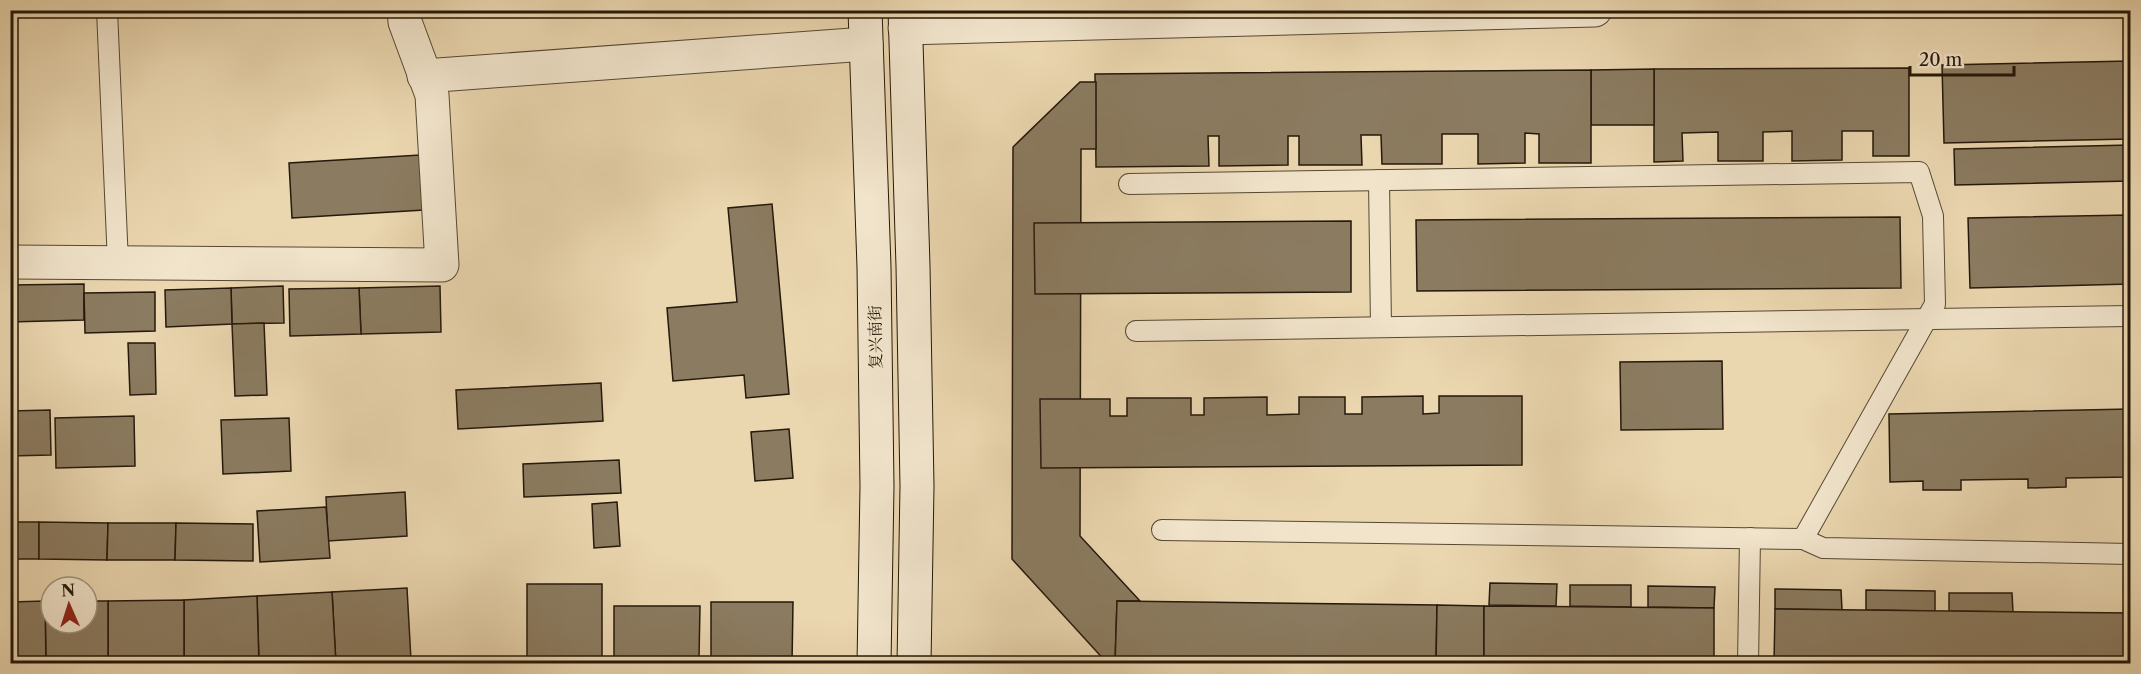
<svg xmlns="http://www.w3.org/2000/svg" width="2141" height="674" viewBox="0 0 2141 674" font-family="'Libre Caslon Text','Noto Serif SC',serif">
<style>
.building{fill:#8b7b60;stroke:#25190a;stroke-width:1.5}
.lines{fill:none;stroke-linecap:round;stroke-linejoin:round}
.lane-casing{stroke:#564833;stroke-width:22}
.street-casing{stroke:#564833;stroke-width:35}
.secondary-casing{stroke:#25190a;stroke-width:35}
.lane{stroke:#f1e4cb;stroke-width:20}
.street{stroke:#f1e4cb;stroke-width:33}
.secondary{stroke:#f1e4cb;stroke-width:33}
.labels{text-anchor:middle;stroke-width:4.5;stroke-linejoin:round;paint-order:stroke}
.street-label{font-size:16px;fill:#25190a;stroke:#f1e4cb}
</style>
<rect width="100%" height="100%" fill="#ead6af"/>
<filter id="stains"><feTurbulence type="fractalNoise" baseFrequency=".00333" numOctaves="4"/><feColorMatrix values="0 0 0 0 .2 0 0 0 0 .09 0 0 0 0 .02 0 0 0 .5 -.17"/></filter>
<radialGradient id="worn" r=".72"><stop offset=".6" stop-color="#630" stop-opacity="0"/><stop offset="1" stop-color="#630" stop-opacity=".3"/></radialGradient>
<!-- building -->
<g class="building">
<polygon points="2130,61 2130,139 1944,143 1942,65"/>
<polygon points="1909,68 1909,156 1873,156 1873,131 1842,131 1842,160 1792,161 1792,131 1763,132 1763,161 1718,161 1718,132 1682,133 1683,161 1654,162 1654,69"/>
<polygon points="1654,69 1654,125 1591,125 1591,70"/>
<polygon points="1591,70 1591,163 1539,163 1539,134 1525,133 1525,163 1478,164 1478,134 1442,134 1442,164 1382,164 1381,135 1361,135 1362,165 1299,165 1299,136 1288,136 1288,165 1219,166 1219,136 1208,136 1209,166 1096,167 1095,74"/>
<polygon points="1080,82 1096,82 1096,149 1081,149 1080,536 1140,601 1117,601 1115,664 1108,664 1012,559 1013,147"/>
<polygon points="2130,145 2130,181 1955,185 1954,149"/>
<polygon points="420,155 424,210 292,218 289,163"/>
<polygon points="772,204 789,394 746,398 744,375 673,381 667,308 737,302 728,208"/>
<polygon points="2130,215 2130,284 1970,288 1968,218"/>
<polygon points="1900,217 1901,288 1417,291 1416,220"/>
<polygon points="1351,221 1351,292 1035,294 1034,223"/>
<polygon points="84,284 84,320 10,322 10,285"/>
<polygon points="283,286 284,323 232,324 231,288"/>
<polygon points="440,286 441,332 361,334 359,288"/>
<polygon points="231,288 232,324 166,327 165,290"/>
<polygon points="359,288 361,334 290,336 289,289"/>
<polygon points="155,292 155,331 85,333 84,293"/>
<polygon points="264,323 267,395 235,396 232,324"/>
<polygon points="128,343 155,343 156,394 130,395"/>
<polygon points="1722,361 1723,429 1621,430 1620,362"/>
<polygon points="601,383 603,421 458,429 456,390"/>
<polygon points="1423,396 1423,414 1439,413 1439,396 1522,396 1522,465 1041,468 1040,399 1110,399 1110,416 1127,416 1127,398 1191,398 1191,415 1204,415 1204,398 1267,397 1267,415 1299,414 1299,397 1345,397 1345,414 1362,414 1362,397"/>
<polygon points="2130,409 2130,477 2066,478 2066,487 2028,488 2028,479 1961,480 1961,490 1923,490 1923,481 1890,482 1889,414"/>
<polygon points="50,410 51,455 10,456 10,411"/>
<polygon points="134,416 135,466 56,468 55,418"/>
<polygon points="289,418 291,471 223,474 221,420"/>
<polygon points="789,429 793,478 755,481 751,432"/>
<polygon points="619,460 621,493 524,497 523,464"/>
<polygon points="405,492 407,536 328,541 326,497"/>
<polygon points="617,502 620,546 594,548 592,504"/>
<polygon points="326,507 330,558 260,562 257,511"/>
<rect x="10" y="522" width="29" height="37"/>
<polygon points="39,522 108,523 107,560 39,559"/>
<polygon points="108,523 176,523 175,560 107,560"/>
<polygon points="176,523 253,524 253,561 175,560"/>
<polygon points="1490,583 1557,584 1556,606 1489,605"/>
<rect x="527" y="584" width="75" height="79"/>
<polygon points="1570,585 1631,585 1631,607 1570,606"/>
<polygon points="1648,586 1715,587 1714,608 1648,607"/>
<polygon points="407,588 411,660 336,664 332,592"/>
<polygon points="1775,589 1841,590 1842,610 1775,609"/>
<polygon points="1866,590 1935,591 1935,611 1866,610"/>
<polygon points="332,592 336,664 259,664 257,596"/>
<polygon points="1949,593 2012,593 2013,612 1949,611"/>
<polygon points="257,596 259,664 184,664 184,600"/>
<polygon points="184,600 184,664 108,664 108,601"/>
<polygon points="45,601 51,601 51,623 87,623 87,601 108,601 108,664 46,664"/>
<polygon points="45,601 46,664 10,664 10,602"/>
<polygon points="1117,601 1437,605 1436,664 1115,664"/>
<polygon points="711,602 793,602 792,664 711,663"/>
<polygon points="1437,605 1484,606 1484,664 1436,664"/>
<polygon points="614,606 700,606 699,658 614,658"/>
<polygon points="1484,606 1714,608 1714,664 1484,664"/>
<polygon points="1775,609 2130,613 2130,664 1774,664"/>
</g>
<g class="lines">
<defs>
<g id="lane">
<polyline points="107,10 118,263"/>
<polyline points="1379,180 1381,327"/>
<polyline points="1129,184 1919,172 1933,216 1935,304 1803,539"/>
<polyline points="1136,331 2130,316"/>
<polyline points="1162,530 1803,539 1823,548 2130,554"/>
<polyline points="1748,664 1750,538"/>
</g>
<g id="street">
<polyline points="905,28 1595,10"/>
<polyline points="424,76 866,44"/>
<polyline points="10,262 442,265 432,95 405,22 404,10"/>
</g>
<g id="secondary">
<polyline points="865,10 874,267 877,486 874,664"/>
<polyline points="905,10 913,266 917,486 914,664"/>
</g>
</defs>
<!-- lane casing -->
<use href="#lane" class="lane-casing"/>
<!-- street casing -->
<use href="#street" class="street-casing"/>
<!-- secondary casing -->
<use href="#secondary" class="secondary-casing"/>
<!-- lane -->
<use href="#lane" class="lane"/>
<!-- street -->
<use href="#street" class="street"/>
<!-- secondary -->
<use href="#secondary" class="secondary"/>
</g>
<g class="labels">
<!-- street labels -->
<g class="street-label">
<text transform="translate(875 337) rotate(-91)" y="6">复兴南街</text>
</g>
</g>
<!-- margin -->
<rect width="2141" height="674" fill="none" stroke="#ead6af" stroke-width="36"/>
<rect x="12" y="12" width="2117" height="650" fill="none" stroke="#25190a" stroke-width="3"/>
<rect x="18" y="18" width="2105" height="638" fill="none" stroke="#25190a" stroke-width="1.5"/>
<!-- north arrow -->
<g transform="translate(69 605) rotate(357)"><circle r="28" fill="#f1e4cb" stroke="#9f937e" stroke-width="1.5"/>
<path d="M0-4.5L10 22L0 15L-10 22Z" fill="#8f2418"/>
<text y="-9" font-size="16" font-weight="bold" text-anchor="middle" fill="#25190a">N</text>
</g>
<!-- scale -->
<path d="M1910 66v9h104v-9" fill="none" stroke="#25190a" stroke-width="3"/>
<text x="1919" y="66" font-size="18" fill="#25190a" stroke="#f1e4cb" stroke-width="4.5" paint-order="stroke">20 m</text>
<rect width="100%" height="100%" filter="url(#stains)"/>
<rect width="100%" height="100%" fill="url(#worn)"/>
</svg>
